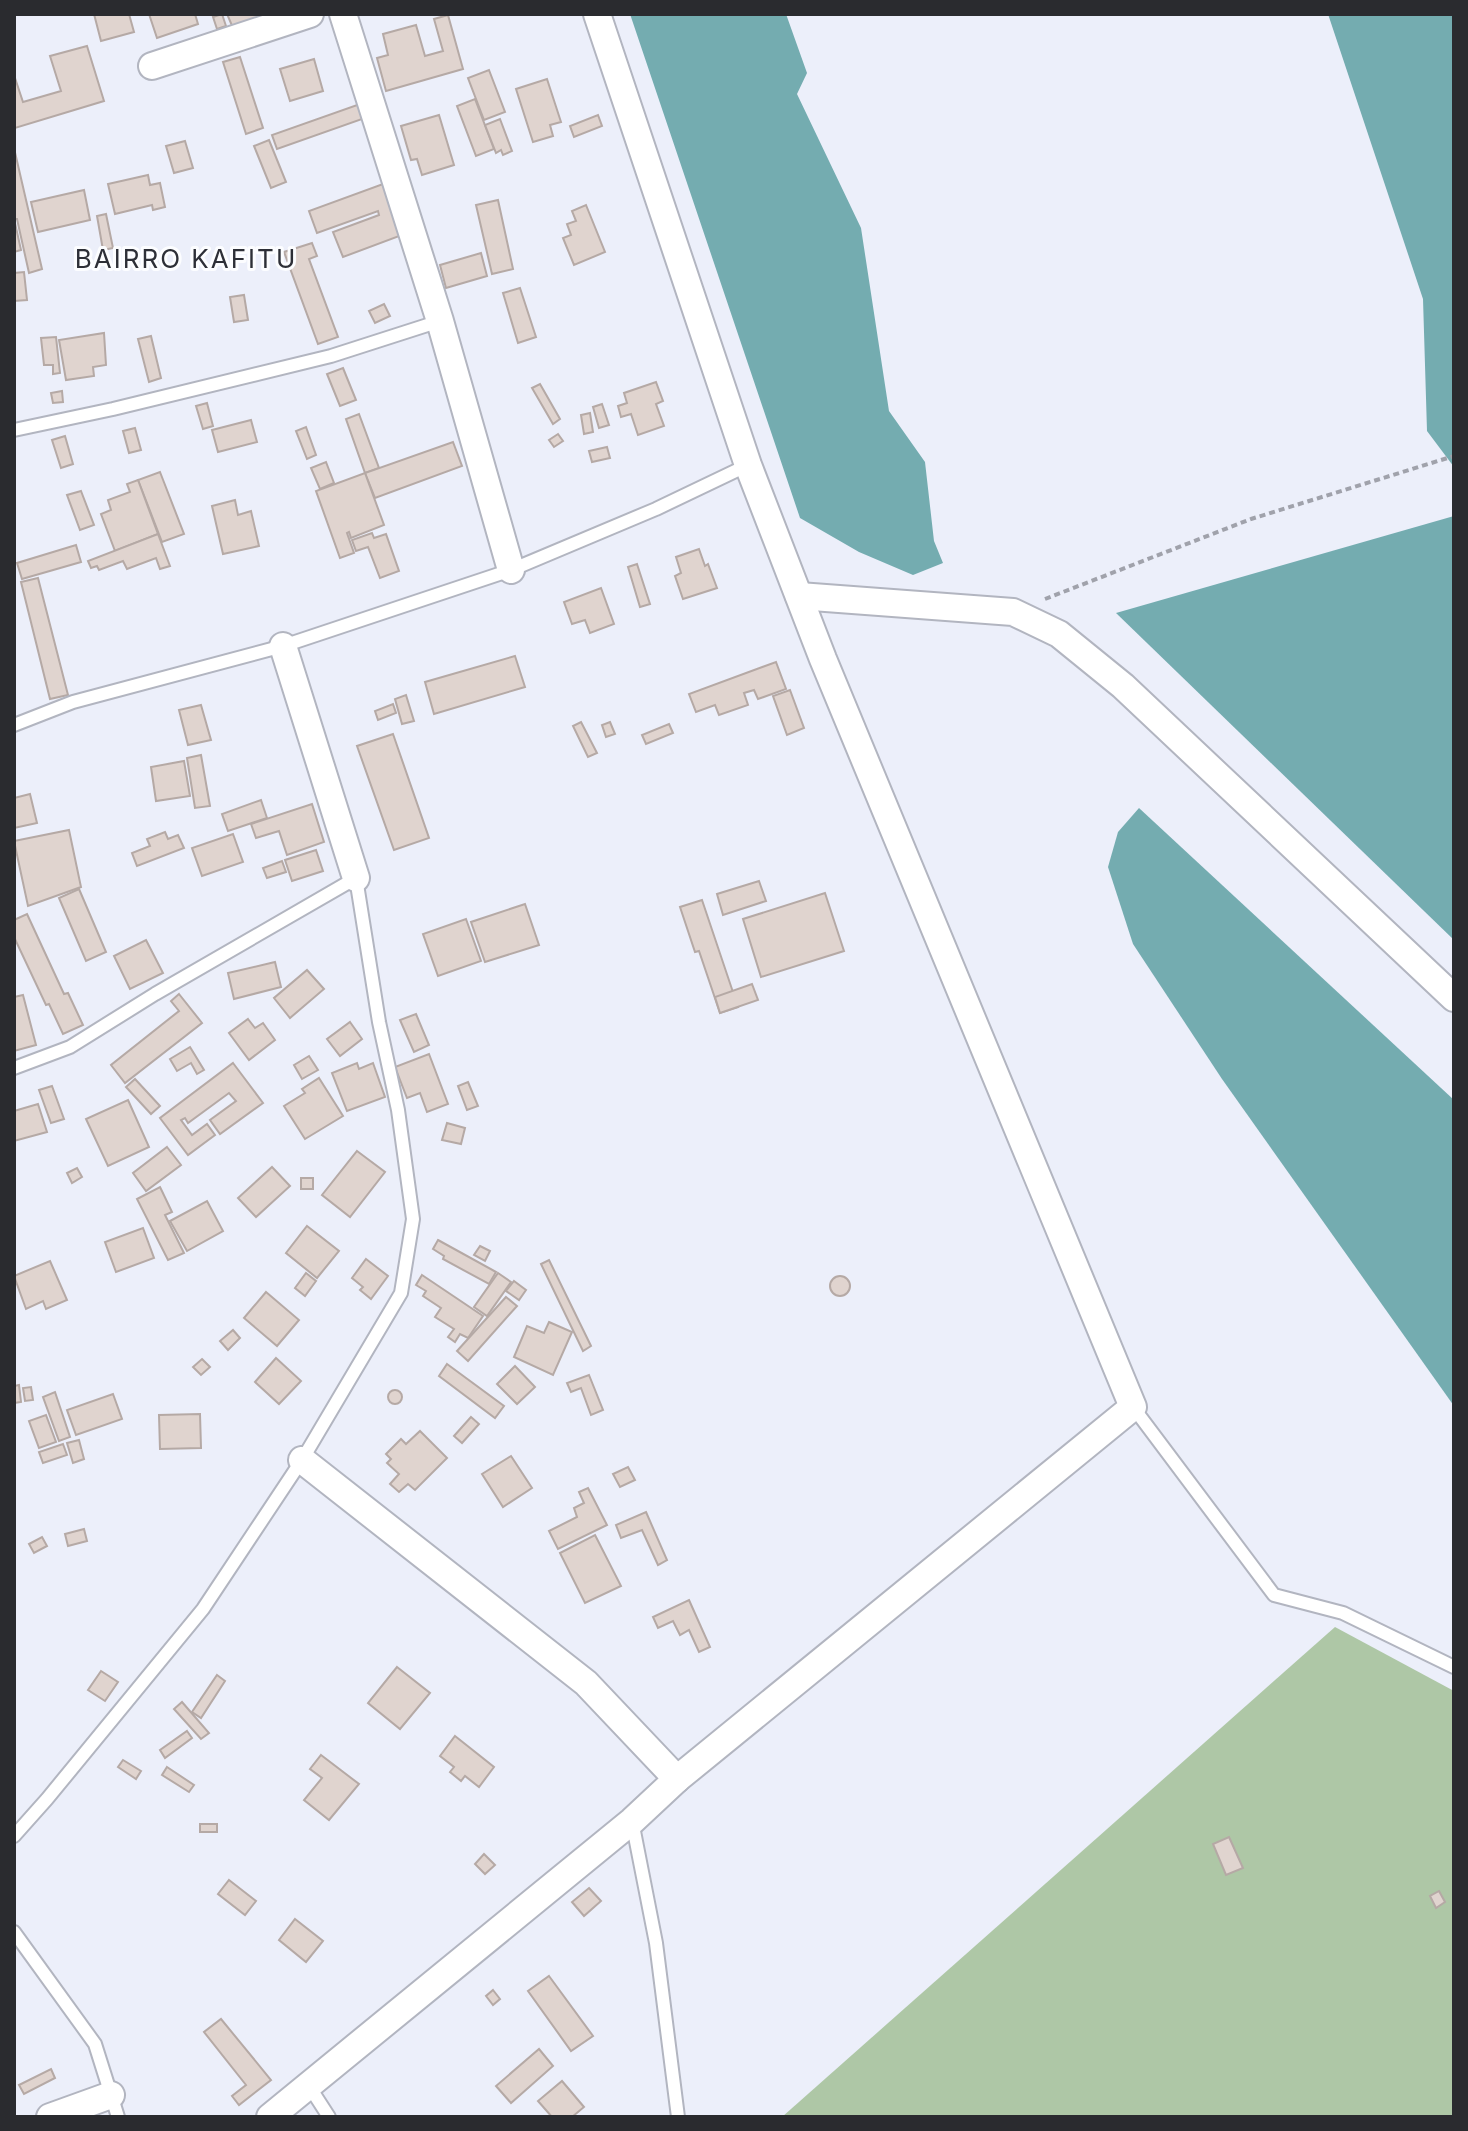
<svg xmlns="http://www.w3.org/2000/svg" width="1468" height="2131" viewBox="0 0 1468 2131" font-family="Inter,sans-serif">
<style>
.green{fill:#aec7a6}
.water{fill:#74acb0}
.building{fill:#e0d4cf;stroke:#b5a9a5;stroke-width:2}
.lines{fill:none;stroke-linecap:round;stroke-linejoin:round}
.lane-casing{stroke:#b2b5c0;stroke-width:16}
.street-casing{stroke:#b2b5c0;stroke-width:30}
.path{stroke:#a0a2ab;stroke-width:4;stroke-dasharray:6 4;stroke-linecap:butt}
.lane{stroke:#fff;stroke-width:12}
.street{stroke:#fff;stroke-width:26}
.labels{text-anchor:middle;stroke-width:6;stroke-linejoin:round;paint-order:stroke}
.quarter-label{font-size:26px;letter-spacing:2px;fill:#2d2f37;stroke:#fcfdff}
</style>
<rect width="100%" height="100%" fill="#eceffa"/>
<!-- green -->
<polygon class="green" points="1335,1627 1454,1691 1454,2117 782,2117"/>
<!-- water -->
<g class="water">
<polygon points="630,14 786,14 807,73 797,94 861,228 889,411 925,462 934,541 943,563 913,575 859,552 800,518"/>
<polygon points="1328,14 1454,14 1454,467 1427,431 1423,299"/>
<polygon points="1454,516 1454,940 1116,613"/>
<polygon points="1139,808 1454,1100 1454,1406 1222,1079 1133,944 1108,867 1118,832"/>
</g>
<!-- building -->
<g class="building">
<polygon points="94,14 129,14 134,32 101,41"/>
<polygon points="149,14 195,14 198,24 157,38"/>
<polygon points="222,14 226,26 217,29 213,17"/>
<polygon points="227,14 260,14 261,17 233,28"/>
<polygon points="448,15 463,69 386,91 377,58 388,55 383,34 416,25 425,56 443,51 434,19"/>
<polygon points="87,46 104,101 15,128 14,75 23,102 61,91 50,56"/>
<polygon points="240,57 263,128 246,134 223,62"/>
<polygon points="314,59 323,91 290,101 280,69"/>
<polygon points="489,70 505,112 484,120 468,78"/>
<polygon points="547,79 561,122 550,125 553,136 533,142 516,89"/>
<polygon points="475,99 494,149 476,156 457,106"/>
<polygon points="360,104 365,118 277,149 272,135"/>
<polygon points="439,115 454,165 422,175 417,159 411,160 401,126"/>
<polygon points="598,115 602,126 574,137 570,126"/>
<polygon points="500,119 512,151 503,155 501,150 496,153 485,125"/>
<polygon points="269,140 286,182 271,188 254,146"/>
<polygon points="185,141 193,168 174,173 166,146"/>
<polygon points="14,148 42,269 29,273 17,219 14,219"/>
<polygon points="148,175 150,185 160,183 165,207 153,210 152,205 115,214 108,184"/>
<polygon points="383,184 402,235 343,257 333,232 379,215 378,211 317,233 309,211"/>
<polygon points="84,190 90,220 38,232 31,202"/>
<polygon points="498,200 513,269 492,274 476,205"/>
<polygon points="586,205 605,252 574,265 563,238 571,235 567,224 576,221 572,211"/>
<polygon points="106,214 113,248 103,250 97,216"/>
<polygon points="15,223 21,250 14,252 14,224"/>
<polygon points="312,243 317,256 309,259 338,337 318,344 284,252"/>
<polygon points="481,253 487,276 446,288 440,265"/>
<polygon points="24,272 27,300 14,301 14,273"/>
<polygon points="520,288 536,337 518,343 503,293"/>
<polygon points="244,295 248,320 234,322 230,297"/>
<polygon points="384,304 390,316 375,323 369,311"/>
<polygon points="104,333 106,365 93,367 94,376 66,380 59,340"/>
<polygon points="151,336 161,378 149,382 138,339"/>
<polygon points="56,337 60,373 53,374 53,365 44,365 41,338"/>
<polygon points="343,368 356,400 340,406 327,374"/>
<polygon points="656,382 663,401 656,404 664,426 638,435 631,414 621,417 618,406 627,403 624,393"/>
<polygon points="540,384 560,419 553,424 532,388"/>
<polygon points="62,391 63,402 53,403 51,393"/>
<polygon points="207,403 213,426 203,429 196,406"/>
<polygon points="602,404 609,425 599,428 593,407"/>
<polygon points="590,413 593,432 584,434 581,415"/>
<polygon points="359,414 379,468 365,473 346,419"/>
<polygon points="251,420 257,442 218,452 212,430"/>
<polygon points="306,427 316,455 307,459 296,431"/>
<polygon points="135,428 141,450 129,453 123,431"/>
<polygon points="558,434 563,441 554,447 549,440"/>
<polygon points="65,436 73,464 61,468 52,440"/>
<polygon points="453,442 462,466 375,498 365,473"/>
<polygon points="607,447 610,458 592,462 589,451"/>
<polygon points="326,462 334,483 320,489 311,468"/>
<polygon points="160,472 184,534 162,542 138,480"/>
<polygon points="365,473 384,525 351,538 349,532 347,533 354,553 340,558 316,491"/>
<polygon points="138,480 158,534 115,551 101,514 111,510 108,500 130,492 127,484"/>
<polygon points="81,491 94,525 80,530 67,495"/>
<polygon points="235,500 238,515 251,511 259,546 223,554 212,506"/>
<polygon points="372,533 374,538 386,534 399,571 380,578 368,547 356,551 352,540"/>
<polygon points="158,534 170,566 160,569 156,558 127,569 123,561 99,570 97,566 91,568 88,561"/>
<polygon points="76,545 81,562 22,579 17,563"/>
<polygon points="699,549 705,566 708,564 717,588 683,599 675,576 681,573 676,557"/>
<polygon points="637,564 650,604 640,607 628,567"/>
<polygon points="38,578 68,695 50,699 21,582"/>
<polygon points="601,588 614,624 590,633 585,620 572,624 564,602"/>
<polygon points="515,656 525,687 434,714 425,682"/>
<polygon points="776,662 786,689 758,699 754,690 744,693 748,705 719,715 715,705 696,712 689,694"/>
<polygon points="790,690 804,728 787,735 773,696"/>
<polygon points="406,695 414,721 402,724 395,699"/>
<polygon points="393,704 396,713 378,720 375,711"/>
<polygon points="201,705 211,740 188,745 179,710"/>
<polygon points="581,722 597,753 588,757 573,726"/>
<polygon points="610,722 615,734 606,737 602,725"/>
<polygon points="669,724 673,733 646,744 642,735"/>
<polygon points="393,734 429,838 394,850 357,746"/>
<polygon points="201,755 210,806 195,808 187,758"/>
<polygon points="184,761 190,796 156,801 151,767"/>
<polygon points="30,794 37,823 14,828 14,798"/>
<polygon points="261,800 267,818 228,831 222,814"/>
<polygon points="312,804 324,842 287,855 279,831 256,838 251,824"/>
<polygon points="69,830 81,887 28,906 14,841"/>
<polygon points="165,832 168,839 178,835 184,848 137,866 132,853 150,846 147,839"/>
<polygon points="233,834 243,862 202,876 192,848"/>
<polygon points="316,850 323,871 292,881 285,860"/>
<polygon points="282,861 286,872 267,878 263,868"/>
<polygon points="759,881 766,901 723,915 717,894"/>
<polygon points="79,889 106,952 86,961 59,898"/>
<polygon points="825,893 844,951 761,977 743,919"/>
<polygon points="702,900 738,1007 720,1013 699,951 695,952 680,907"/>
<polygon points="525,904 539,945 485,962 471,922"/>
<polygon points="27,914 64,994 68,993 83,1025 63,1034 49,1004 46,1005 14,937 14,920"/>
<polygon points="466,919 481,961 438,976 423,934"/>
<polygon points="146,940 163,973 130,989 114,956"/>
<polygon points="275,962 281,987 234,999 228,973"/>
<polygon points="307,970 324,989 290,1018 274,998"/>
<polygon points="752,984 758,1000 720,1013 715,997"/>
<polygon points="179,994 202,1023 125,1083 111,1065 179,1011 171,1001"/>
<polygon points="23,995 36,1045 14,1051 14,997"/>
<polygon points="416,1014 429,1045 414,1052 400,1020"/>
<polygon points="248,1019 255,1028 263,1023 275,1040 249,1060 229,1033"/>
<polygon points="350,1022 362,1039 340,1056 327,1039"/>
<polygon points="190,1047 204,1070 197,1074 191,1063 177,1071 170,1059"/>
<polygon points="429,1054 448,1104 427,1112 420,1093 407,1098 395,1067"/>
<polygon points="309,1056 318,1070 302,1079 294,1065"/>
<polygon points="233,1063 263,1103 220,1134 210,1120 236,1101 229,1093 188,1123 185,1118 181,1120 192,1135 207,1124 215,1135 188,1155 160,1118"/>
<polygon points="357,1063 359,1069 373,1063 385,1097 347,1111 332,1073"/>
<polygon points="319,1078 343,1116 305,1139 284,1106 305,1093 302,1089"/>
<polygon points="135,1079 160,1106 151,1114 126,1087"/>
<polygon points="468,1082 478,1106 467,1110 458,1086"/>
<polygon points="52,1086 64,1119 51,1123 39,1090"/>
<polygon points="128,1100 149,1147 108,1166 86,1119"/>
<polygon points="38,1104 47,1132 14,1141 14,1111"/>
<polygon points="447,1123 465,1128 461,1144 442,1140"/>
<polygon points="167,1147 181,1165 146,1191 133,1173"/>
<polygon points="357,1151 385,1172 350,1217 322,1195"/>
<polygon points="272,1167 290,1186 256,1217 238,1198"/>
<polygon points="77,1168 82,1177 72,1183 67,1173"/>
<rect x="301" y="1178" width="12" height="11"/>
<polygon points="160,1187 172,1212 165,1215 184,1253 168,1260 137,1199"/>
<polygon points="207,1201 223,1231 187,1251 170,1221"/>
<polygon points="307,1226 339,1251 317,1278 286,1253"/>
<polygon points="143,1228 154,1258 116,1272 105,1242"/>
<polygon points="438,1240 496,1272 489,1284 443,1259 444,1256 433,1249"/>
<polygon points="480,1246 490,1251 485,1261 474,1255"/>
<polygon points="366,1259 388,1276 371,1299 360,1290 363,1287 352,1278"/>
<polygon points="549,1260 591,1346 583,1351 541,1264"/>
<polygon points="50,1261 67,1300 46,1309 43,1301 26,1309 14,1276"/>
<polygon points="306,1273 316,1281 305,1296 295,1288"/>
<polygon points="498,1273 511,1282 487,1316 474,1307"/>
<polygon points="422,1275 483,1316 468,1338 460,1334 455,1342 448,1337 454,1329 435,1317 441,1308 423,1296 426,1291 416,1285"/>
<circle cx="840" cy="1286" r="10"/>
<polygon points="514,1281 526,1290 519,1300 506,1291"/>
<polygon points="266,1292 299,1320 277,1346 244,1318"/>
<polygon points="506,1297 517,1306 468,1361 457,1351"/>
<polygon points="549,1322 572,1332 553,1375 514,1357 527,1326 544,1333"/>
<polygon points="233,1330 240,1338 228,1350 220,1341"/>
<polygon points="276,1358 301,1381 279,1404 255,1382"/>
<polygon points="202,1359 210,1367 201,1375 193,1367"/>
<polygon points="447,1364 504,1406 495,1418 439,1376"/>
<polygon points="515,1366 535,1387 517,1404 497,1384"/>
<polygon points="589,1375 603,1410 591,1415 581,1388 571,1392 567,1383"/>
<polygon points="19,1385 21,1402 14,1403 14,1386"/>
<polygon points="31,1387 33,1400 25,1401 23,1388"/>
<circle cx="395" cy="1397" r="7"/>
<polygon points="55,1392 70,1437 59,1441 43,1397"/>
<polygon points="113,1394 122,1419 76,1435 67,1410"/>
<polygon points="200,1414 201,1448 160,1449 159,1415"/>
<polygon points="46,1415 56,1442 39,1448 29,1421"/>
<polygon points="471,1417 479,1424 462,1443 454,1436"/>
<polygon points="420,1431 447,1458 415,1490 408,1484 399,1492 390,1484 399,1474 387,1463 391,1459 386,1454 401,1439 406,1444"/>
<polygon points="79,1440 84,1459 73,1463 67,1443"/>
<polygon points="63,1444 67,1455 43,1463 39,1452"/>
<polygon points="511,1456 532,1488 503,1507 482,1474"/>
<polygon points="628,1467 635,1480 620,1487 613,1474"/>
<polygon points="588,1488 607,1525 558,1549 549,1531 577,1517 574,1508 584,1503 579,1492"/>
<polygon points="646,1512 667,1560 658,1565 642,1530 621,1538 616,1525"/>
<polygon points="84,1529 87,1541 68,1546 65,1534"/>
<polygon points="595,1535 621,1586 585,1603 560,1553"/>
<polygon points="42,1537 47,1546 34,1553 29,1544"/>
<polygon points="689,1600 710,1647 699,1652 689,1630 680,1635 673,1621 658,1628 653,1617"/>
<polygon points="397,1667 430,1693 400,1729 368,1703"/>
<polygon points="101,1671 118,1682 105,1701 88,1690"/>
<polygon points="217,1675 225,1681 201,1718 192,1712"/>
<polygon points="182,1702 209,1733 201,1739 174,1709"/>
<polygon points="187,1731 192,1738 165,1758 160,1750"/>
<polygon points="455,1736 494,1767 479,1787 465,1776 461,1781 450,1772 454,1767 440,1756"/>
<polygon points="321,1755 359,1784 329,1820 304,1800 322,1778 310,1769"/>
<polygon points="123,1760 141,1771 136,1779 118,1767"/>
<polygon points="167,1767 194,1785 189,1792 162,1775"/>
<rect x="200" y="1824" width="17" height="8"/>
<polygon points="1229,1837 1243,1868 1226,1875 1213,1844"/>
<polygon points="484,1854 495,1865 485,1874 475,1864"/>
<polygon points="229,1880 256,1901 245,1915 218,1894"/>
<polygon points="589,1888 601,1901 584,1916 572,1902"/>
<polygon points="1439,1891 1445,1902 1436,1908 1430,1896"/>
<polygon points="295,1919 323,1941 306,1962 279,1940"/>
<polygon points="549,1976 593,2036 571,2051 528,1991"/>
<polygon points="493,1990 500,1999 493,2005 486,1996"/>
<polygon points="221,2019 271,2080 239,2105 232,2096 246,2085 204,2032"/>
<polygon points="539,2049 553,2066 511,2103 496,2086"/>
<polygon points="51,2069 55,2078 24,2094 19,2085"/>
<polygon points="562,2081 584,2107 572,2117 552,2117 538,2101"/>
</g>
<g class="lines">
<defs>
<g id="lane">
<polyline points="14,430 113,409 331,356 440,321"/>
<polyline points="14,725 73,702 283,646 511,570 656,509 748,465"/>
<polyline points="14,1068 70,1047 155,994 356,878 379,1022 398,1110 413,1219 401,1293 302,1460 203,1609 47,1799 14,1836"/>
<polyline points="1133,1407 1274,1595 1343,1613 1454,1667"/>
<polyline points="632,1821 656,1943 678,2117"/>
<polyline points="14,1932 95,2044 118,2117"/>
<polyline points="309,2086 329,2117"/>
</g>
<g id="street">
<polyline points="343,14 440,321 511,570"/>
<polyline points="152,66 310,14"/>
<polyline points="799,596 1013,612 1059,634 1123,686 1454,998"/>
<polyline points="283,646 356,878"/>
<polyline points="302,1460 586,1683 677,1779"/>
<polyline points="50,2117 111,2095"/>
<polyline points="270,2117 632,1821 677,1779 1133,1407 823,659 748,465 597,14"/>
</g>
</defs>
<!-- lane casing -->
<use href="#lane" class="lane-casing"/>
<!-- street casing -->
<use href="#street" class="street-casing"/>
<!-- path -->
<polyline class="path" points="1045,599 1251,519 1454,456"/>
<!-- lane -->
<use href="#lane" class="lane"/>
<!-- street -->
<use href="#street" class="street"/>
</g>
<g class="labels">
<!-- quarter labels -->
<g class="quarter-label">
<text x="186" y="268">BAIRRO KAFITU</text>
</g>
</g>
<!-- border -->
<rect width="1468" height="2131" fill="none" stroke="#2a2b2f" stroke-width="32"/>
</svg>
